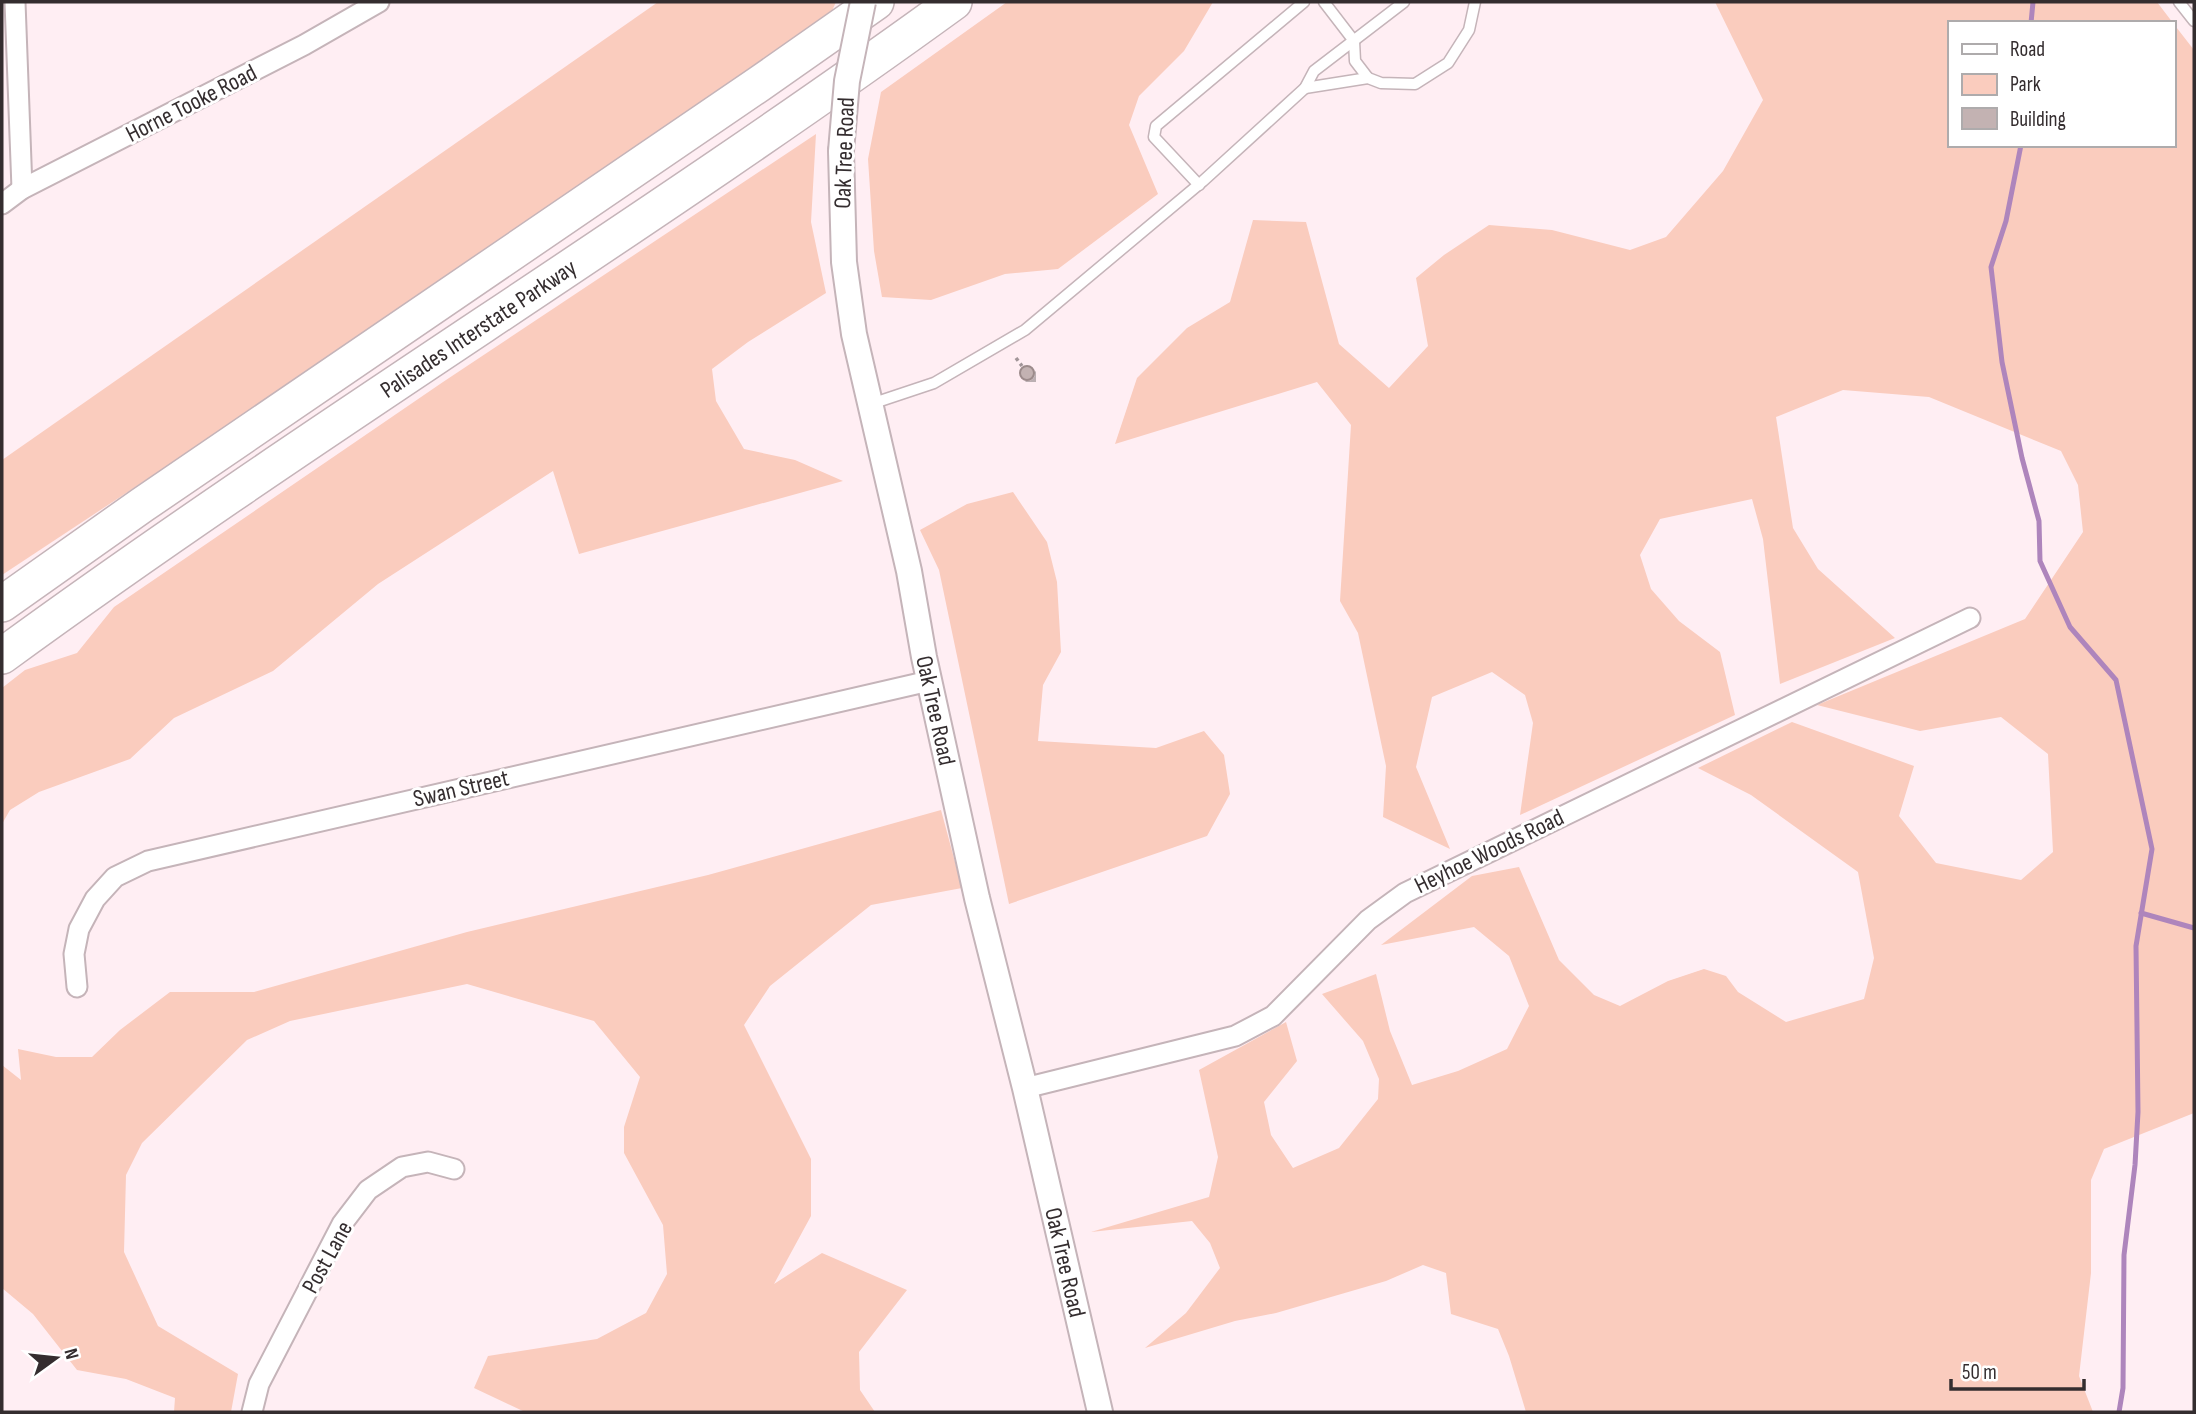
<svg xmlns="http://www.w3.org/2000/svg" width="2196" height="1414" viewBox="0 0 2196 1414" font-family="'Sofia Sans Condensed',sans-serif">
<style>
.green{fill:#faccbe}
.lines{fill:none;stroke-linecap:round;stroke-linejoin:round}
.stream{stroke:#ae85bc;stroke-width:5}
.building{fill:#c3b2b2;stroke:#9c8b8b;stroke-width:2;filter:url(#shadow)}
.service-casing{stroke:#c5b4b9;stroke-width:13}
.minor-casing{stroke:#c5b4b9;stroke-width:23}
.tertiary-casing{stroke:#c5b4b9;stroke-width:28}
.motorway-casing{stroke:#c5b4b9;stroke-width:38}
.path{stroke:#a19598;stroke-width:3.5;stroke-dasharray:3.5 3.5;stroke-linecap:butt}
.service{stroke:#fff;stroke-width:10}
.minor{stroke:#fff;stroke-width:19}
.tertiary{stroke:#fff;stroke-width:24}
.motorway{stroke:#fff;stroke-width:35}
.tertiary-bridge-casing{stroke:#c5b4b9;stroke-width:28;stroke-linecap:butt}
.tertiary-bridge{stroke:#fff;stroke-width:24}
.labels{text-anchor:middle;stroke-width:6;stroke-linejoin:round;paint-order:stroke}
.street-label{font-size:24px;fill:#342d2f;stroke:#fff}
</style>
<defs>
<filter id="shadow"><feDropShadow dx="6" dy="6" stdDeviation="0" flood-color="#0004"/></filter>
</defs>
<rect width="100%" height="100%" fill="#ffeef3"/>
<!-- green -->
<g class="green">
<polygon points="658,2 836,2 831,13 214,435 2,575 2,460"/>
<polygon points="1007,2 1213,2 1184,51 1139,96 1129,125 1158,194 1058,269 1005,274 931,300 882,297 874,251 868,159 881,92"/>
<polygon points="1715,2 2157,2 2173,23 1949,23 1949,145 2173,145 2173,23 2194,50 2194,1113 2104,1149 2091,1180 2091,1273 2079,1376 2093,1412 1526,1412 1509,1356 1498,1329 1451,1314 1446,1273 1423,1265 1386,1281 1276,1313 1235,1321 1145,1348 1186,1313 1220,1268 1210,1243 1192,1221 1091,1232 1209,1197 1218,1157 1199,1070 1286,1022 1297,1061 1264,1102 1271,1135 1293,1168 1339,1148 1378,1099 1379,1079 1363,1041 1322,994 1376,974 1390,1031 1412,1085 1458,1071 1507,1049 1529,1006 1509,956 1474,927 1381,945 1472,876 1519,867 1559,960 1594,995 1620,1006 1668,981 1704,969 1726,976 1738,992 1786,1022 1864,999 1874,958 1858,872 1751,795 1698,768 1792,722 1914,766 1899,816 1936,863 2021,880 2053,852 2048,754 2001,717 1920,731 1817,705 2025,619 2083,532 2078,485 2061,451 1929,397 1843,390 1776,417 1793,528 1818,569 1895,638 1780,684 1763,539 1752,499 1660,519 1640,555 1651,589 1679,621 1720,652 1735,715 1520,815 1533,723 1525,695 1492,672 1432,697 1416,767 1450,849 1383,817 1386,766 1358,633 1340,601 1351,425 1317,382 1115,444 1137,378 1187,328 1230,302 1253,220 1306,222 1339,344 1389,388 1428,346 1416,278 1444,255 1489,225 1552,230 1630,250 1666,237 1723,171 1763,100"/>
<polygon points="816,134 811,222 826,293 748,342 712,369 716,401 744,449 795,460 843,481 579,554 553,471 378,584 273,671 174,718 130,759 39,792 10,810 2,824 2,688 25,670 77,653 114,607 443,382"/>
<polygon points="1013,492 1047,542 1057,582 1061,652 1043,685 1038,741 1156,748 1204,731 1224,755 1230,794 1207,836 1009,904 939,570 920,530 967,504"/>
<polygon points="941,810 962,888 871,905 770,986 744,1025 811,1159 811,1216 774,1284 822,1253 907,1290 859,1352 860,1390 875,1412 525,1412 474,1388 488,1356 597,1339 646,1313 667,1274 663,1225 624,1153 624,1127 640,1077 594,1021 467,984 290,1021 247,1040 142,1143 126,1175 124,1252 158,1326 238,1374 231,1412 174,1412 175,1398 126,1379 77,1370 33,1314 2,1288 2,1065 21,1080 18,1049 56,1057 92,1057 120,1030 170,992 254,992 467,932 708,875"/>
</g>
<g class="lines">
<!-- stream -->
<g class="stream">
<polyline points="2031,23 2033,2"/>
<polyline points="2021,145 2006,221 1991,267 2002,362 2022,458 2039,521 2040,561 2070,627 2116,680 2152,849 2136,946 2138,1112 2135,1165 2124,1255 2123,1388 2119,1412"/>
<polyline points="2141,913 2194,928"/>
</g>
</g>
<!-- building -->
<circle class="building" cx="1027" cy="373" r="7"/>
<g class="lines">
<defs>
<g id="service">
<polyline points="1324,2 1354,41 1355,61 1368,78"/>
<polyline points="2179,2 2194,21"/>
<polyline points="1305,88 1368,78 1381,83 1415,84 1448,63 1469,30 1475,2"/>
<polyline points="1199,185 1154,137 1156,126 1304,2"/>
<polyline points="871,404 934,383 1025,330 1203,181 1305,88 1314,71 1404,2"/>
</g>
<g id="minor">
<polyline points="15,2 22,189"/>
<polyline points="2,204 22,189 304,45 379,2"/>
<polyline points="77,987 74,954 79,929 95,899 115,877 148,861 929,681"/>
<polyline points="1025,1088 1235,1036 1273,1016 1368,920 1405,893 1970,618"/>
<polyline points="252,1412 259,1384 342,1224 368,1190 402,1167 428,1162 454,1169"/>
</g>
<g id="tertiary">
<path id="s1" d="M841,151L844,262L854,334L909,571L924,657L977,898L1025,1088L1100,1412"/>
</g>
<g id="motorway">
<polyline points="2,604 142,505 759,84 876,2"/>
<path id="s2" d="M2,656C313,429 643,228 954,2"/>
</g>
</defs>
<!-- service casing -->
<use href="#service" class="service-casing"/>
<!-- minor casing -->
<use href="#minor" class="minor-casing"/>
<!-- tertiary casing -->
<use href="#tertiary" class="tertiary-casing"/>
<!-- motorway casing -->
<use href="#motorway" class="motorway-casing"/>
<!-- path -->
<polyline class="path" points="1016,358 1022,366"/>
<!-- service -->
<use href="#service" class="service"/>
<!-- minor -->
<use href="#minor" class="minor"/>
<!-- tertiary -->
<use href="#tertiary" class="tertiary"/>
<!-- motorway -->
<use href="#motorway" class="motorway"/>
<defs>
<polyline id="tertiary-bridge" points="841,151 847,81 863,2"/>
</defs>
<!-- tertiary-bridge casing -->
<use href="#tertiary-bridge" class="tertiary-bridge-casing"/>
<!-- tertiary-bridge -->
<use href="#tertiary-bridge" class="tertiary-bridge"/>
</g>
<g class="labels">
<!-- street labels -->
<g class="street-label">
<text transform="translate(191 103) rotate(-27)" y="8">Horne Tooke Road</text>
<text transform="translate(844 153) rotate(-88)" y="8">Oak Tree Road</text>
<text dy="8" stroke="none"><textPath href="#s2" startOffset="578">Palisades Interstate Parkway</textPath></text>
<text dy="8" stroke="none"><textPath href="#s1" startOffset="569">Oak Tree Road</textPath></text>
<text transform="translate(461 788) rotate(-13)" y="8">Swan Street</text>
<text transform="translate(1489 851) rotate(-26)" y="8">Heyhoe Woods Road</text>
<text transform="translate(327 1257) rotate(-61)" y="8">Post Lane</text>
<text dy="8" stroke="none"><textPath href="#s1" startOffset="1136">Oak Tree Road</textPath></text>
</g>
</g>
<!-- border -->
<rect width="2196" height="1414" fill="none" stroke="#342d2f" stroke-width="7"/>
<!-- legend -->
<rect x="1948" y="21" width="228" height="126" fill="#ffffff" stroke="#aeabac" stroke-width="2"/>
<rect x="1962" y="44" width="35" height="10" fill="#ffffff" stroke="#aeabac" stroke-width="2"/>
<text x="2010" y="56" font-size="21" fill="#342d2f">Road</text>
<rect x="1962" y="74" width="35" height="21" fill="#faccbe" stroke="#aeabac" stroke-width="2"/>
<text x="2010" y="91" font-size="21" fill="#342d2f">Park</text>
<rect x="1962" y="108" width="35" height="21" fill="#c3b2b2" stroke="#aeabac" stroke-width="2"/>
<text x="2010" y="126" font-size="21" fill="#342d2f">Building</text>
<!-- north arrow -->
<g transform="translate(56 1358) rotate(75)" stroke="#ffffff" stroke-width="5" paint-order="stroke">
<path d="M0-5L12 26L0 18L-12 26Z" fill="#342d2f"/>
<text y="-10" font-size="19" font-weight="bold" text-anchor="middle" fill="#342d2f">N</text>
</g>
<!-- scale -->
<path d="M1951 1379v10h133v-10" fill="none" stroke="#342d2f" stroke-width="3.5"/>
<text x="1962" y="1379" font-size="21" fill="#342d2f" stroke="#ffffff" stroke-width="5" paint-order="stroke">50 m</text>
</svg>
